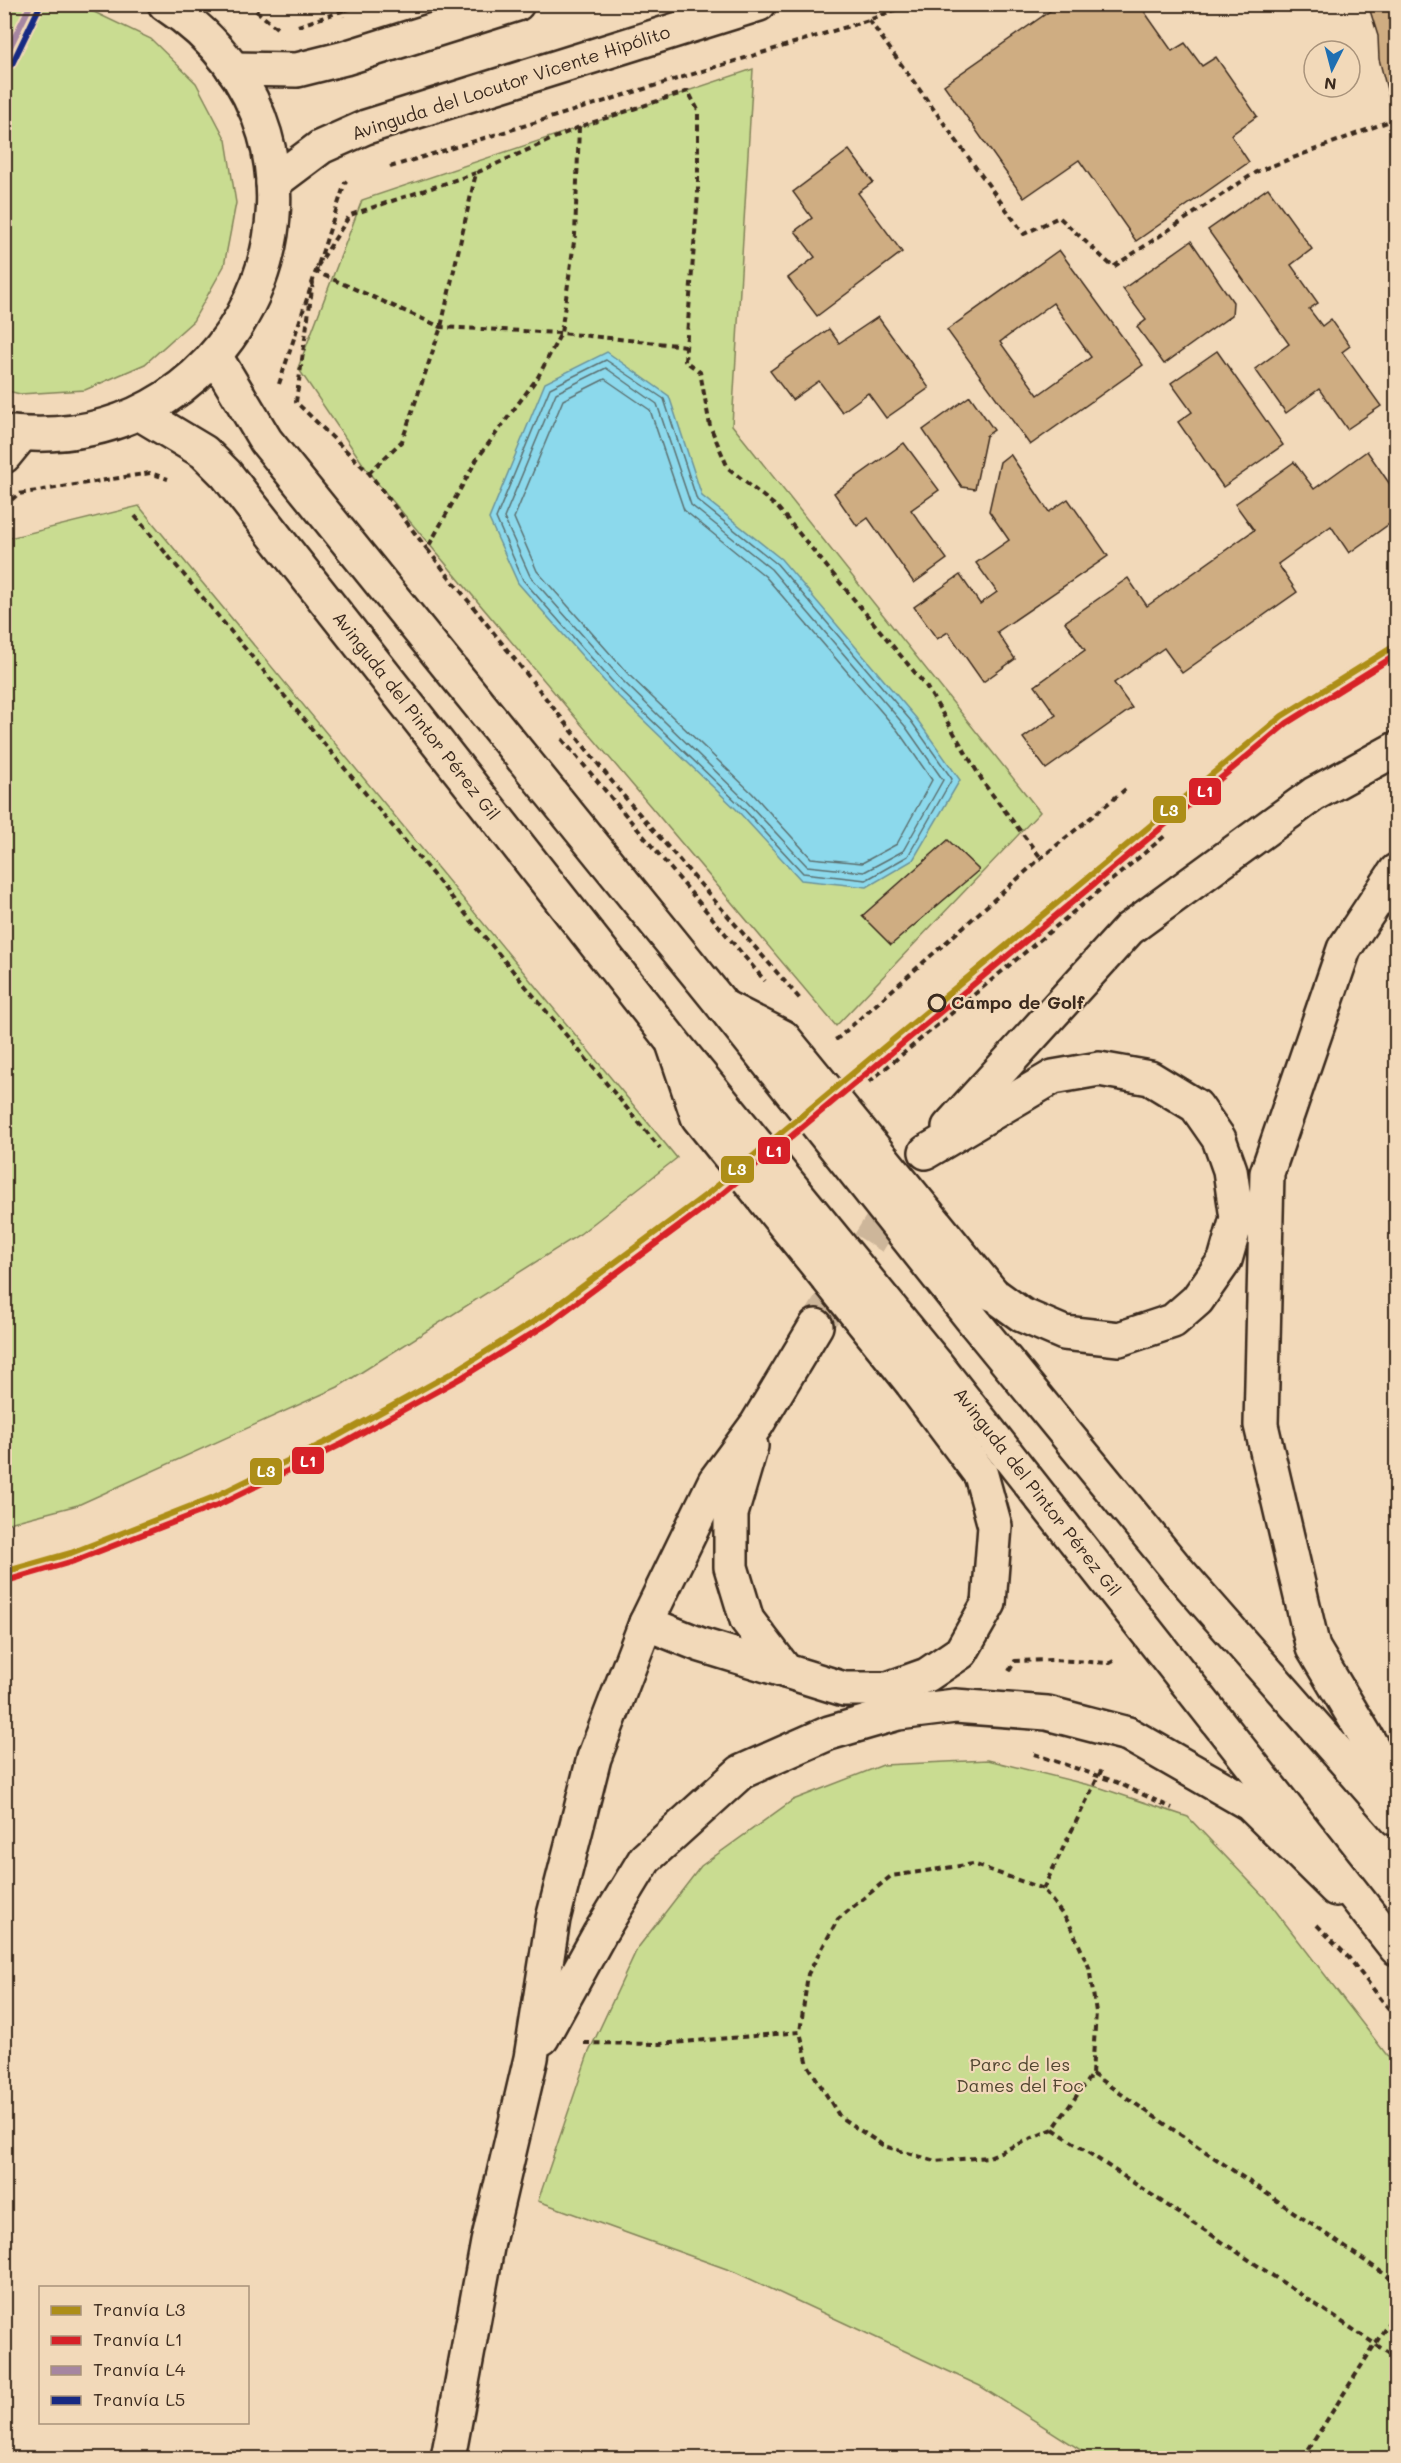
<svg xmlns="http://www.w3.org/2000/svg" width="1401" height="2463" viewBox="0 0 1401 2463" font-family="Mali,sans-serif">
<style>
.green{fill:#c9dc91;stroke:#828358;stroke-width:1.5}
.water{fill:#8cd9ec;stroke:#6c939a;stroke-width:1.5}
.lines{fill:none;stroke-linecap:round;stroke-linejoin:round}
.shore{stroke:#5b7070;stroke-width:1.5}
.building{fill:#cfad82;stroke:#3b2a1e;stroke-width:1.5;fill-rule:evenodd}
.minor-tunnel{stroke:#cdb69a;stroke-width:33;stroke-dasharray:33 16;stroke-linecap:butt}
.minor-casing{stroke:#3b2a1e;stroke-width:38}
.tertiary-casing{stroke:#3b2a1e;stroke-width:38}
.secondary-casing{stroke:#3b2a1e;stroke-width:38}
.path{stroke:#3b2a1e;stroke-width:4;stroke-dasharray:6 4.5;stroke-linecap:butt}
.minor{stroke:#f2d9b9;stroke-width:33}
.tertiary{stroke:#f2d9b9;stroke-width:33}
.secondary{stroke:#f2d9b9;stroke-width:33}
.minor-bridge-casing{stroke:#3b2a1e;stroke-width:38;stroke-linecap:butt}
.secondary-bridge-casing{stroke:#3b2a1e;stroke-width:38;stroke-linecap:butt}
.minor-bridge{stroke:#f2d9b9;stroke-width:33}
.secondary-bridge{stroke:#f2d9b9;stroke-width:33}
.tram-1-casing{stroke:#f2d9b9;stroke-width:10}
.tram-2-casing{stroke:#f2d9b9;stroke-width:10}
.tram-3-casing{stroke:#f2d9b9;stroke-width:10}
.tram-4-casing{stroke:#f2d9b9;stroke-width:10}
.tram-1{stroke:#ad8e18;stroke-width:6}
.tram-2{stroke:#d72028;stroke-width:6}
.tram-3{stroke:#a686a1;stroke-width:6}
.tram-4{stroke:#172983;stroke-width:6}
.stop-dot{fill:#f2d9b9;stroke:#3b2a1e;stroke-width:3}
.labels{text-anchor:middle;stroke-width:4.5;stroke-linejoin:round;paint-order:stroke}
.street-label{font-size:18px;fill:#3b2a1e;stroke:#f2d9b9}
.stop-label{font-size:18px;font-weight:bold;fill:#3b2a1e;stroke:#f2d9b9;text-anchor:start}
.park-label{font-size:18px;fill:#50452f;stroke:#f2d9b9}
.line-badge{stroke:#f2d9b9;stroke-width:2}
.badge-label{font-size:16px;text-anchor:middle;font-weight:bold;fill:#fff}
</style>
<rect width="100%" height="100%" fill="#f2d9b9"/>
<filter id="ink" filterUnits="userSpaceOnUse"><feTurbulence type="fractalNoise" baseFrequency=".0167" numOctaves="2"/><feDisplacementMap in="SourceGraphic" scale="12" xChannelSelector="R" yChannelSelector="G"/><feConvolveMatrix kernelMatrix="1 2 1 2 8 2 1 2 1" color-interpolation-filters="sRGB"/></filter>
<g filter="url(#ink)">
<!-- green -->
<g class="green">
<polygon points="29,5 92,11 151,39 196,83 226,140 236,203 224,266 193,321 145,364 85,390 20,394 4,390 4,10"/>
<polygon points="753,69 732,425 1040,812 836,1026 369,473 298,368 362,200"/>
<polygon points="139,506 677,1158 580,1234 338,1387 78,1505 5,1524 5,539"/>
<polygon points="988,1760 1101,1788 1188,1817 1268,1901 1396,2067 1396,2458 1093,2458 980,2386 735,2272 538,2201 588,2054 637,1949 701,1866 793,1800 883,1765"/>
</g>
<!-- water -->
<polygon class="water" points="607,352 669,396 702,496 781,559 916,718 960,780 913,860 867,887 801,880 736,809 613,691 518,583 489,519 545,383"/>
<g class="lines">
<!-- shore -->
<g class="shore">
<polygon points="606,360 664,399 697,500 777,564 911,721 952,779 908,856 866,880 803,873 740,805 617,687 523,580 496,518 550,388"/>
<polygon points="606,368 657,404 691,505 771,569 905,726 943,780 903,851 864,872 807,866 745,800 623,681 530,576 504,518 556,393"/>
<polygon points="605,379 650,410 684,510 765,576 898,731 932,780 897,844 862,863 811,858 752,793 629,675 537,571 514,518 563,400"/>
</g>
</g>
<!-- building -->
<g class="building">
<polygon points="1060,4 1139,4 1172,51 1185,43 1202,66 1216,57 1257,116 1231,135 1249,162 1136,241 1079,160 1024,198 944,85"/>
<polygon points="1368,4 1396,4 1396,124 1379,59 1378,36"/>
<polygon points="849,150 873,182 858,193 902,252 817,316 788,278 815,257 795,231 812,218 793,192"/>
<polygon points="1268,188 1312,249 1291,265 1318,303 1309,309 1322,326 1331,319 1350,346 1342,352 1381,406 1347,429 1319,389 1286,413 1255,369 1289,344 1208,230"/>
<polygon points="1191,241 1233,302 1232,315 1164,364 1137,327 1146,320 1123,289"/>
<path d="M1059,250L1143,365L1030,445L947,330ZM1053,303L1091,357L1038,395L1000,342Z"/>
<polygon points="878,317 929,388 886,418 868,393 842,412 819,381 792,400 770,371 829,329 839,343"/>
<polygon points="1217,351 1283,445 1223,487 1178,422 1192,412 1171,383"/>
<polygon points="970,396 994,430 986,436 975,489 962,487 923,430"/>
<polygon points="904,443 939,490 911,510 947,559 914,583 868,518 857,526 834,493"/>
<polygon points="1367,451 1396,493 1396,519 1349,553 1331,526 1278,564 1297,592 1182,673 1164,648 1114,683 1132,708 1046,769 1023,738 1056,715 1035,686 1085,650 1065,622 1128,578 1147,606 1254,530 1235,504 1294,462 1314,489"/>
<polygon points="1010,454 1049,512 1068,499 1108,556 997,632 1015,659 983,682 948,632 937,639 914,607 960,575 980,604 997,592 976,563 1009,540 989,511 1000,462"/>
<polygon points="948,840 979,870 891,945 862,916"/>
</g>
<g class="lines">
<!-- minor-tunnel -->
<polyline class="minor-tunnel" points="816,1326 926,1152"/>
<defs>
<g id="minor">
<polyline points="1396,871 1344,949 1267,1173 1261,1425 1313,1648 1396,1787"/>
<polyline points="949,1127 1129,929 1314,794 1396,749"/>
<polyline points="926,1152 1053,1077 1099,1069 1150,1078 1196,1106 1219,1139 1230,1170 1237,1218 1225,1260 1197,1300 1173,1321 1119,1339 1064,1333 1022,1315 993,1294"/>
<polyline points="751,1446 731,1514 731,1567 747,1620 786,1671 844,1689 888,1689 927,1675 961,1652 989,1603 995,1526 981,1475 912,1383"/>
<polyline points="646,1623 701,1645 786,1671"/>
<polyline points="542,2038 600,1933 645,1859 741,1772 829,1733 898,1713 955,1706 1047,1713 1128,1734 1250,1804 1336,1889"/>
<polyline points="448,2458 488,2242 531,2058 553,1919 594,1758 646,1623 715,1481 757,1424 816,1326"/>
</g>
<polyline id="tertiary" points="4,456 22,434"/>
<g id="secondary">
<polyline points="233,69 297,70 345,58 517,4"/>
<polyline points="273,183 321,147 366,127 759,4"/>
<polyline points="215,356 266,441 724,1007"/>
<polyline points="139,413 204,452 226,474 672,1041"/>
<path d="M4,432C255,464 377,143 165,4"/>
<polyline points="976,1324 1179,1572 1396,1819"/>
<polyline points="936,1364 1396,1948"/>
</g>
</defs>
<!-- minor casing -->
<use href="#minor" class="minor-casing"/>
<!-- tertiary casing -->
<use href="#tertiary" class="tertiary-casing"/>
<!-- secondary casing -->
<use href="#secondary" class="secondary-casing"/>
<!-- path -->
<g class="path">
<polyline points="248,4 278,29"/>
<polyline points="338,4 342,11 368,4"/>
<polyline points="869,20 1024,234 1059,217 1113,267 1256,172 1395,119"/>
<polyline points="298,26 342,11 343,17"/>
<polyline points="579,127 575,235 561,333 538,377 477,459 427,549 622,794 800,999"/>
<polyline points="390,167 869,20 910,4"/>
<polyline points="317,267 350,215 476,173"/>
<polyline points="314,271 441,327 561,333 686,346"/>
<polyline points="313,282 296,402 369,473 427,549"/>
<polyline points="279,384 345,183 347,181"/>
<polyline points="369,473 402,441 441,327 476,173 579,127 688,91 698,110 698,194 685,361 700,372 710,426 728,468 778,508 926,686 985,785 1041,858"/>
<polyline points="4,507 18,494 150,473 168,479"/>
<polyline points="135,516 660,1148"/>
<polyline points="562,739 765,981"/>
<polyline points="836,1037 837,1039 1041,858 1127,788"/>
<polyline points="869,1082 1166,835"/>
<polyline points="1009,1671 1015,1661 1052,1660 1110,1663 1117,1659"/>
<polyline points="1034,1754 1116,1782 1172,1808"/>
<polyline points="1043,1889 1102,1769"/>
<polyline points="1317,1925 1349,1958 1396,2018"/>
<polyline points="584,2043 660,2044 800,2032 808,2065 840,2117 884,2146 935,2161 989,2157 1053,2129 1092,2074 1096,2012 1089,1967 1069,1923 1043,1889 973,1864 891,1876 838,1919 808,1974 800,2032"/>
<polyline points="1092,2074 1396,2282"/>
<polyline points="1053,2129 1396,2358"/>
<polyline points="1303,2458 1396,2311"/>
</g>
<!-- minor -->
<use href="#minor" class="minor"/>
<!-- tertiary -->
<use href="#tertiary" class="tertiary"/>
<!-- secondary -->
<use href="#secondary" class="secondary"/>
<defs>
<g id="minor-bridge">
<polyline points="724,1007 783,1037 993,1294"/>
<polyline points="673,1043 698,1117 912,1383"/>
</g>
<g id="secondary-bridge">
<polyline points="724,1007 976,1324"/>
<polyline points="672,1041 936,1364"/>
</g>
</defs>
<!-- minor-bridge casing -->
<use href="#minor-bridge" class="minor-bridge-casing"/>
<!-- secondary-bridge casing -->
<use href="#secondary-bridge" class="secondary-bridge-casing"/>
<!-- minor-bridge -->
<use href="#minor-bridge" class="minor-bridge"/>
<!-- secondary-bridge -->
<use href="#secondary-bridge" class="secondary-bridge"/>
<defs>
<polyline id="tram-1" points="4,1572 71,1553 214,1497 336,1437 457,1370 544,1315 710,1192 1282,716 1396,645"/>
<polyline id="tram-2" points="6,1581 74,1561 218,1505 340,1445 461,1378 549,1323 716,1199 1287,723 1396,655"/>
<polyline id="tram-3" points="4,59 31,4"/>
<polyline id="tram-4" points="12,64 39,8"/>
</defs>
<!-- tram-1 casing -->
<use href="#tram-1" class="tram-1-casing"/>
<!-- tram-2 casing -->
<use href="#tram-2" class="tram-2-casing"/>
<!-- tram-3 casing -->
<use href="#tram-3" class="tram-3-casing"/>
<!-- tram-4 casing -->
<use href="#tram-4" class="tram-4-casing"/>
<!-- tram-1 -->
<use href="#tram-1" class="tram-1"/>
<!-- tram-2 -->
<use href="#tram-2" class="tram-2"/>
<!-- tram-3 -->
<use href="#tram-3" class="tram-3"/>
<!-- tram-4 -->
<use href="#tram-4" class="tram-4"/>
</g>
</g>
<!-- markers -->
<circle class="stop-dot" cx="937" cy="1003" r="8"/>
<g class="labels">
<!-- street labels -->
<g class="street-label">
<text transform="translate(511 83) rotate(-18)" y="6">Avinguda del Locutor Vicente Hipólito</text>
<text transform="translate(416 716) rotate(52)" y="6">Avinguda del Pintor Pérez Gil</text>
<text transform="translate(1037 1492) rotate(52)" y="6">Avinguda del Pintor Pérez Gil</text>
</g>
<!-- stop labels -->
<g class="stop-label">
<text x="951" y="1009">Campo de Golf</text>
</g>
<!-- park labels -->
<g class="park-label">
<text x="1020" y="2071">Parc de les<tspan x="1020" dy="21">Dames del Foc</tspan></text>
</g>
</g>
<g class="line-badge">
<rect x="1188" y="777" width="34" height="29" rx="6" fill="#d72028"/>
<rect x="1152" y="795" width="35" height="29" rx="6" fill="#ad8e18"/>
<rect x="757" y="1136" width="34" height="29" rx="6" fill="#d72028"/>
<rect x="720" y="1155" width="35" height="29" rx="6" fill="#ad8e18"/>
<rect x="291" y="1446" width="34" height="29" rx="6" fill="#d72028"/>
<rect x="249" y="1457" width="34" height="29" rx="6" fill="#ad8e18"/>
</g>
<g class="badge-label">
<text x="1205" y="797">L1</text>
<text x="1169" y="816">L3</text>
<text x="774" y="1157">L1</text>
<text x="737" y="1175">L3</text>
<text x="308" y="1467">L1</text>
<text x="266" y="1477">L3</text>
</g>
<!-- margin -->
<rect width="1401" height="2463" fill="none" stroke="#f2d9b9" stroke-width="24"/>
<rect x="12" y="12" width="1377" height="2439" fill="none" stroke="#3b2a1e" stroke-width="2" filter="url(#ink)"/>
<!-- legend -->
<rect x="39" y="2286" width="210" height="138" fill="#f2d9b9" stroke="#a9937b" stroke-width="1.5"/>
<rect x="51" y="2306" width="30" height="9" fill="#ad8e18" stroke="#a9937b" stroke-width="1.5"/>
<text x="93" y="2316" font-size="18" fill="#3b2a1e">Tranvía L3</text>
<rect x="51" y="2336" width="30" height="9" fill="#d72028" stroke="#a9937b" stroke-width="1.5"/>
<text x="93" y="2346" font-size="18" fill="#3b2a1e">Tranvía L1</text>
<rect x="51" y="2366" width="30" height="9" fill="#a686a1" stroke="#a9937b" stroke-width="1.5"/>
<text x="93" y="2376" font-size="18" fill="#3b2a1e">Tranvía L4</text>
<rect x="51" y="2396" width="30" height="9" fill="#172983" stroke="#a9937b" stroke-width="1.5"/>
<text x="93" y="2406" font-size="18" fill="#3b2a1e">Tranvía L5</text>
<!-- north arrow -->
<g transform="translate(1332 69) rotate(186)"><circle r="28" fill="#f2d9b9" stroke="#a9937b" stroke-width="1.5"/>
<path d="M0-4.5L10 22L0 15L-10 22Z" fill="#1f6fb2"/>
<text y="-9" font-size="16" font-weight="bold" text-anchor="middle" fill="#3b2a1e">N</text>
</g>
</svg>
